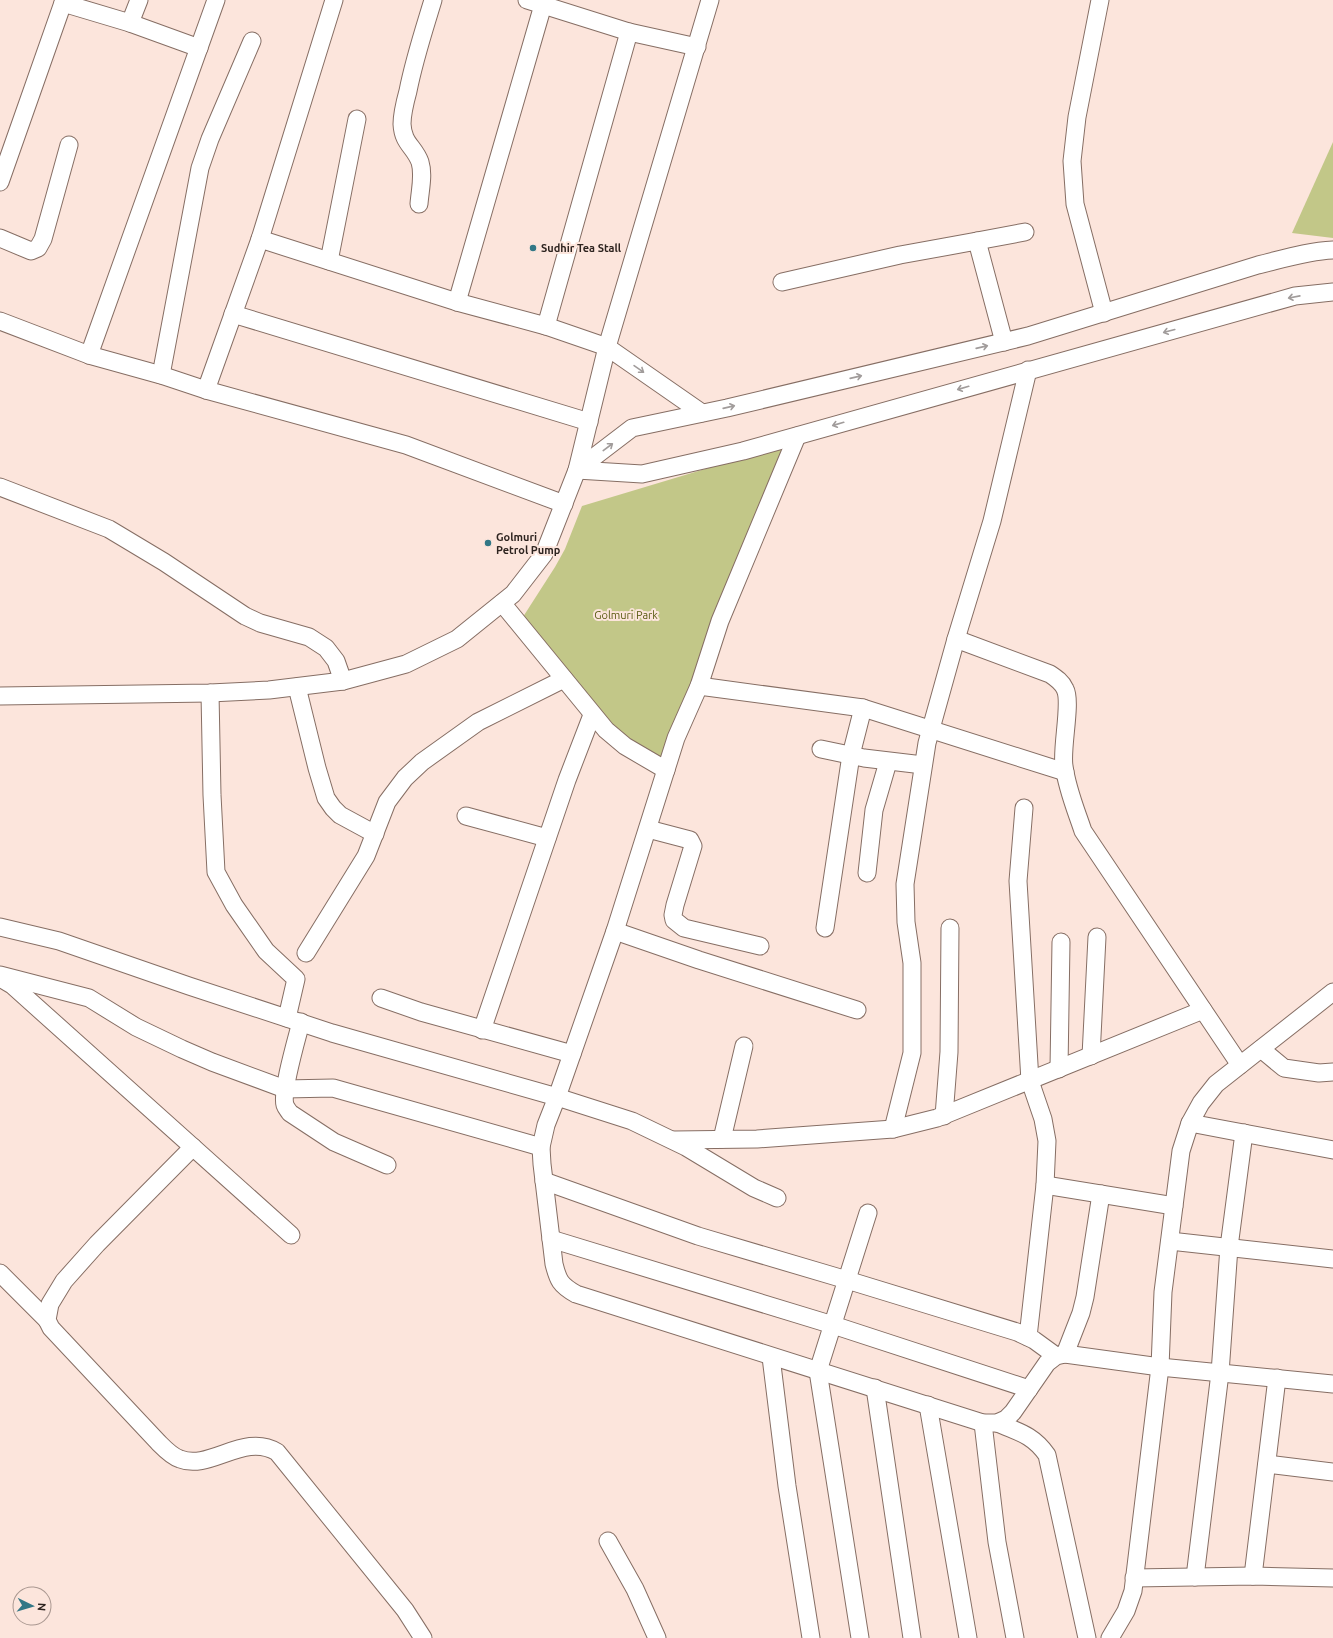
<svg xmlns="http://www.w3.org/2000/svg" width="1333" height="1638" viewBox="0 0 1333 1638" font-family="Ubuntu,sans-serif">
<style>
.green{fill:#c2c788}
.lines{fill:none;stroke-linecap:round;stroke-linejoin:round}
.minor-casing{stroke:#866e64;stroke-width:19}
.minor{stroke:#fff;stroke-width:17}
.oneway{stroke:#a19c9b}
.poi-dot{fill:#327786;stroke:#fce5dc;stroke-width:1.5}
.labels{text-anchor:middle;stroke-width:4;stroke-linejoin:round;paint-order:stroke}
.poi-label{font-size:11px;font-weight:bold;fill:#2e2420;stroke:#fce5dc;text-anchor:start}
.park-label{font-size:11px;fill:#585a10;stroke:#fce5dc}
</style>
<rect width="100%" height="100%" fill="#fce5dc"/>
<!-- green -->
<g class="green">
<polygon points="1333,142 1333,238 1292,233"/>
<polygon points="788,444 670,743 660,760 609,726 521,620 555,567 565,549 582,506"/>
</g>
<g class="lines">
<defs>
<g id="minor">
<polyline points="527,0 629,32 697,47"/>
<polyline points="1100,0 1077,117 1072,161 1075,204 1104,313"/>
<polyline points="63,3 130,23 199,48"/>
<polyline points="130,23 139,0"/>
<polyline points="0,182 64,0"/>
<path d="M419,204C420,190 424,175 420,162C414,146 403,144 402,124C402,113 405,102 408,91C414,60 424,30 433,0"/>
<polyline points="0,238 31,251 38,248 43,239 69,145"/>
<polyline points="260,239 457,302 546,326 607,347 702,413"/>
<polyline points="977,241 1025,232"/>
<polyline points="329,261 357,119"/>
<polyline points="782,282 900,255 977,241 1004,342"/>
<polyline points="457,302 543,5"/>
<polyline points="233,314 589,422"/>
<polyline points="0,321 89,355 161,375 206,390 406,445 564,504"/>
<polyline points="546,326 629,32"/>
<polyline points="89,355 216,0"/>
<polyline points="161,375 200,168 210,139 252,41"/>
<polyline points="206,390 260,239 334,0"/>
<path d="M797,436L720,621L699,686L676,738L615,931L557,1097L546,1125L541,1147L542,1164L554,1264C558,1280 560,1285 576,1294L983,1423H997L1006,1419L1013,1412L1047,1363L1056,1356L1065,1354L1160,1367L1333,1384"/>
<path d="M577,470L632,428L727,408L1028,336L1258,265C1283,259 1308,251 1333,250"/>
<polyline points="577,470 642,474 743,451 1295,296 1333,292"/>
<polyline points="0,487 109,529 164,562 245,616 260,623 309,637 326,648 336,661 343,681"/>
<polyline points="502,603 606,730 625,746 666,770"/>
<path d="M956,639L1050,674C1056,678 1062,682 1065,689C1072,702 1061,748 1064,766C1067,789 1076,810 1083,831L1240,1065"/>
<polyline points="699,686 863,708 1065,772"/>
<polyline points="297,687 317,768 326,798 333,808 340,815 375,834"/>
<polyline points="210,693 212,795 216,872 234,905 266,951 296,979 287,1018"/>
<polyline points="0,696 210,693 269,690 343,681 406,664 457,639 513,594 544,554 577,470 607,347 710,0"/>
<polyline points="821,749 864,758 923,765"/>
<polyline points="1024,808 1018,881 1030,1081 1043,1119 1047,1141 1045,1185 1028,1337"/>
<polyline points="466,816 547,838"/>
<polyline points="648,829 690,840 693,846 675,905 673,915 674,920 684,928 760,946"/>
<polyline points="867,873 874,810 888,762"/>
<polyline points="0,927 59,941 189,986 332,1033 557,1097 632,1121 686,1147 754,1188 777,1198"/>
<polyline points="825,928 851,755 863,708"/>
<polyline points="615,931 699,960 857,1010"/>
<polyline points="306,953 366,856 387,802 405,778 422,762 478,722 564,679"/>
<polyline points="0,975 89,998 136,1027 182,1049 212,1062 285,1089 333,1088 541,1147"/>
<polyline points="2,979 12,985 291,1235"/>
<polyline points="381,998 421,1012 572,1054"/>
<path d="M301,1022C297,1038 281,1092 285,1105C286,1108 288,1110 290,1113L334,1142L387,1165"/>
<polyline points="482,1030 567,780 592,715"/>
<polyline points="1261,1049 1284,1068 1319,1073 1333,1072"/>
<polyline points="1091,1056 1097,937"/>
<polyline points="1059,1069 1061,942"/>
<polyline points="944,1116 949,1052 950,928"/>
<polyline points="1190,1123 1333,1150"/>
<polyline points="893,1129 912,1053 912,963 906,922 905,884 927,743 956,639 992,521 1028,370"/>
<polyline points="722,1139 744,1046"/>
<polyline points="674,1140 757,1139 893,1129 937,1118 1203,1010"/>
<path d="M193,1147L97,1244L64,1281L50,1304L47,1320L51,1328L158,1442C164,1448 171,1456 180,1459C210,1471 244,1432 277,1452L405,1610L423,1638"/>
<polyline points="544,1181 698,1236 847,1280 1017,1332 1034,1340 1056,1356"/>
<polyline points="1045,1185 1174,1206"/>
<polyline points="551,1239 833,1325 1029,1389"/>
<polyline points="1170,1241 1333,1259"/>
<polyline points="0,1273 47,1320"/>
<polyline points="1065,1354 1081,1313 1085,1297 1101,1194"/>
<polyline points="771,1357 787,1486 811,1638"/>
<polyline points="875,1388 912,1638"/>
<polyline points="928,1405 968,1638"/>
<polyline points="983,1423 997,1542 1015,1638"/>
<path d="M997,1423C1019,1432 1033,1435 1047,1455L1087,1638"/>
<polyline points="1267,1464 1333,1472"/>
<polyline points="608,1541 635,1589 657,1638"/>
<polyline points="1253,1576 1277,1378"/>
<polyline points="1195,1577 1220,1373 1229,1247 1244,1133"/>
<polyline points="1134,1578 1253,1576 1333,1578"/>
<polyline points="860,1638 818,1371 868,1213"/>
<polyline points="1110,1638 1126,1611 1133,1591 1160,1367 1163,1292 1181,1151 1190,1123 1201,1103 1216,1084 1333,992"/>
</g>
</defs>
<!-- minor casing -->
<use href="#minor" class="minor-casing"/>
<!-- minor -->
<use href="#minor" class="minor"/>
</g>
<!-- one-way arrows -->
<defs><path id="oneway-shaft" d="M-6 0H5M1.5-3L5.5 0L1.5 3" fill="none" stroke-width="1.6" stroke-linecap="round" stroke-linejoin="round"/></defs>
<g class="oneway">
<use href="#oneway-shaft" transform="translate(1294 297) rotate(169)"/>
<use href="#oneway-shaft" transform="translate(1169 331) rotate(165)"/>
<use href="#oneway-shaft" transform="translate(982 347) rotate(-13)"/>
<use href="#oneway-shaft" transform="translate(639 369) rotate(35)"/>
<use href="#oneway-shaft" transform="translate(856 377) rotate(-13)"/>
<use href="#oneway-shaft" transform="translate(963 388) rotate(164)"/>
<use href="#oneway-shaft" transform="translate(729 407) rotate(-13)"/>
<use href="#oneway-shaft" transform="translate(838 424) rotate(164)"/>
<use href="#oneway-shaft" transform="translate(608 447) rotate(-37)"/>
</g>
<!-- markers -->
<g class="poi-dot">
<circle cx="533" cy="248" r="4"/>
<circle cx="488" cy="543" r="4"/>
</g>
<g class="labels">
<!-- poi labels -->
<g class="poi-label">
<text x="541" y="252">Sudhir Tea Stall</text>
<text x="496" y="541">Golmuri<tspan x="496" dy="13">Petrol Pump</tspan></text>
</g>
<!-- park labels -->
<g class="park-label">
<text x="626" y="619">Golmuri Park</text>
</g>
</g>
<!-- north arrow -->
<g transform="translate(32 1606) rotate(95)"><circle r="19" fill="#fce5dc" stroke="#aa9891"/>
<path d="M0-3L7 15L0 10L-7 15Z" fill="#327786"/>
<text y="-6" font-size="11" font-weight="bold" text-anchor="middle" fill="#2e2420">N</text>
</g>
</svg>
